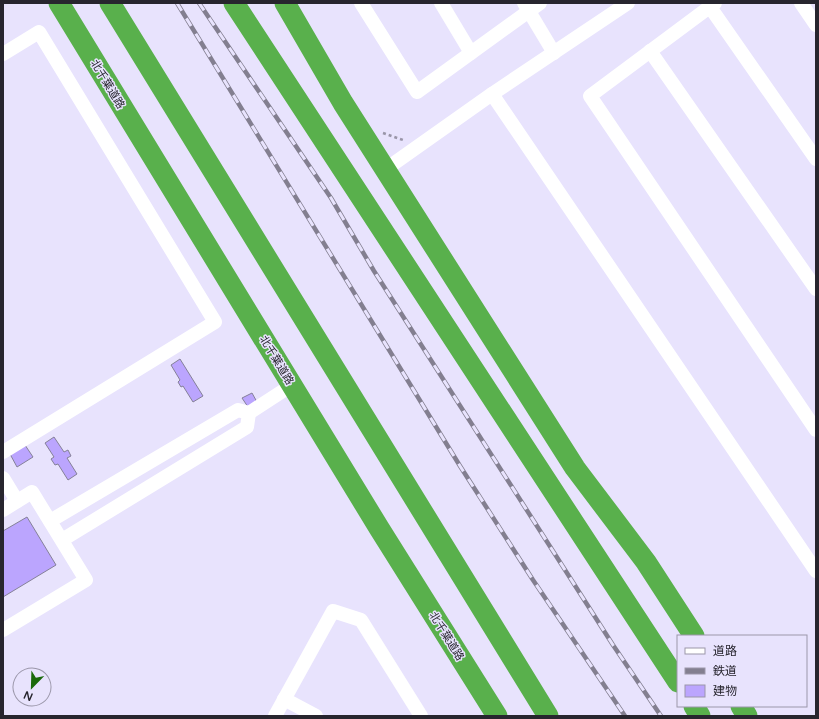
<svg xmlns="http://www.w3.org/2000/svg" width="819" height="719" viewBox="0 0 819 719" font-family="'Varela Round','Noto Sans JP',sans-serif">
<style>
.building{fill:#bba5fe;stroke:#858198}
.lines{fill:none;stroke-linecap:round;stroke-linejoin:round}
.path{stroke:#9995a8;stroke-width:2.5;stroke-dasharray:3 3;stroke-linecap:butt}
.minor{stroke:#fff;stroke-width:14}
.highway{stroke:#59b04c;stroke-width:21}
.rail-casing{stroke:#837f90;stroke-width:4.5}
.rail{stroke:#e8e3fd;stroke-width:3;stroke-dasharray:9;stroke-linecap:butt}
.labels{text-anchor:middle;stroke-width:3;stroke-linejoin:round;paint-order:stroke}
.street-label{font-size:11px;fill:#27252e;stroke:#e8e3fd}
</style>
<rect width="100%" height="100%" fill="#e8e3fd"/>
<!-- building -->
<g class="building">
<polygon points="180,359 203,396 193,402 183,386 181,387 178,382 180,380 171,365"/>
<polygon points="252,393 257,402 248,407 242,398"/>
<polygon points="54,437 64,452 68,450 71,456 67,458 77,474 68,480 58,464 55,465 51,459 54,457 45,443"/>
<polygon points="25,445 33,457 17,467 10,454"/>
<polygon points="27,517 56,565 3,597 3,531"/>
</g>
<g class="lines">
<!-- path -->
<polyline class="path" points="383,133 403,140"/>
<!-- minor -->
<g class="minor">
<polyline points="361,3 417,92 540,3"/>
<polyline points="441,3 471,53"/>
<polyline points="524,3 554,53"/>
<polyline points="715,3 590,96 816,430"/>
<polyline points="801,3 816,25"/>
<polyline points="710,7 816,159"/>
<polyline points="650,51 816,289"/>
<polyline points="3,54 39,32 215,322 3,452"/>
<polyline points="492,94 816,571"/>
<polyline points="386,169 492,94 628,3"/>
<polyline points="249,413 292,385"/>
<polyline points="3,478 17,501"/>
<polyline points="3,510 32,492 86,580 3,630"/>
<polyline points="50,521 238,410 249,413 247,427 62,540"/>
<polyline points="284,699 316,716"/>
<polyline points="275,716 333,611 361,620 421,716"/>
</g>
<!-- highway -->
<g class="highway">
<polyline points="59,3 379,528 497,716"/>
<polyline points="110,3 548,716"/>
<polyline points="234,3 678,682"/>
<polyline points="285,3 343,103 575,468 646,562 694,636"/>
<polyline points="694,706 700,716"/>
<polyline points="741,706 747,716"/>
</g>
<defs>
<g id="rail">
<polyline points="177,3 460,466 533,580 625,716"/>
<polyline points="199,3 331,198 374,271 613,645 661,716"/>
</g>
</defs>
<!-- rail casing -->
<use href="#rail" class="rail-casing"/>
<!-- rail -->
<use href="#rail" class="rail"/>
</g>
<g class="labels">
<!-- street labels -->
<g class="street-label">
<text transform="translate(108 84) rotate(59)" y="4">北千葉道路</text>
<text transform="translate(277 360) rotate(59)" y="4">北千葉道路</text>
<text transform="translate(447 636) rotate(58)" y="4">北千葉道路</text>
</g>
</g>
<!-- border -->
<rect width="819" height="719" fill="none" stroke="#27252e" stroke-width="8"/>
<!-- legend -->
<rect x="677" y="635" width="130" height="72" fill="#e8e3fd" stroke="#9b97aa"/>
<rect x="685" y="648" width="20" height="6" fill="#ffffff" stroke="#9b97aa"/>
<text x="713" y="655" font-size="12" fill="#27252e">道路</text>
<rect x="685" y="668" width="20" height="6" fill="#837f90" stroke="#9b97aa"/>
<text x="713" y="675" font-size="12" fill="#27252e">鉄道</text>
<rect x="685" y="685" width="20" height="12" fill="#bba5fe" stroke="#9b97aa"/>
<text x="713" y="695" font-size="12" fill="#27252e">建物</text>
<!-- north arrow -->
<g transform="translate(32 687) rotate(203)"><circle r="19" fill="#e8e3fd" stroke="#9b97aa"/>
<path d="M0-3L7 15L0 10L-7 15Z" fill="#1b6a0c"/>
<text y="-6" font-size="11" font-weight="bold" text-anchor="middle" fill="#27252e">N</text>
</g>
</svg>
